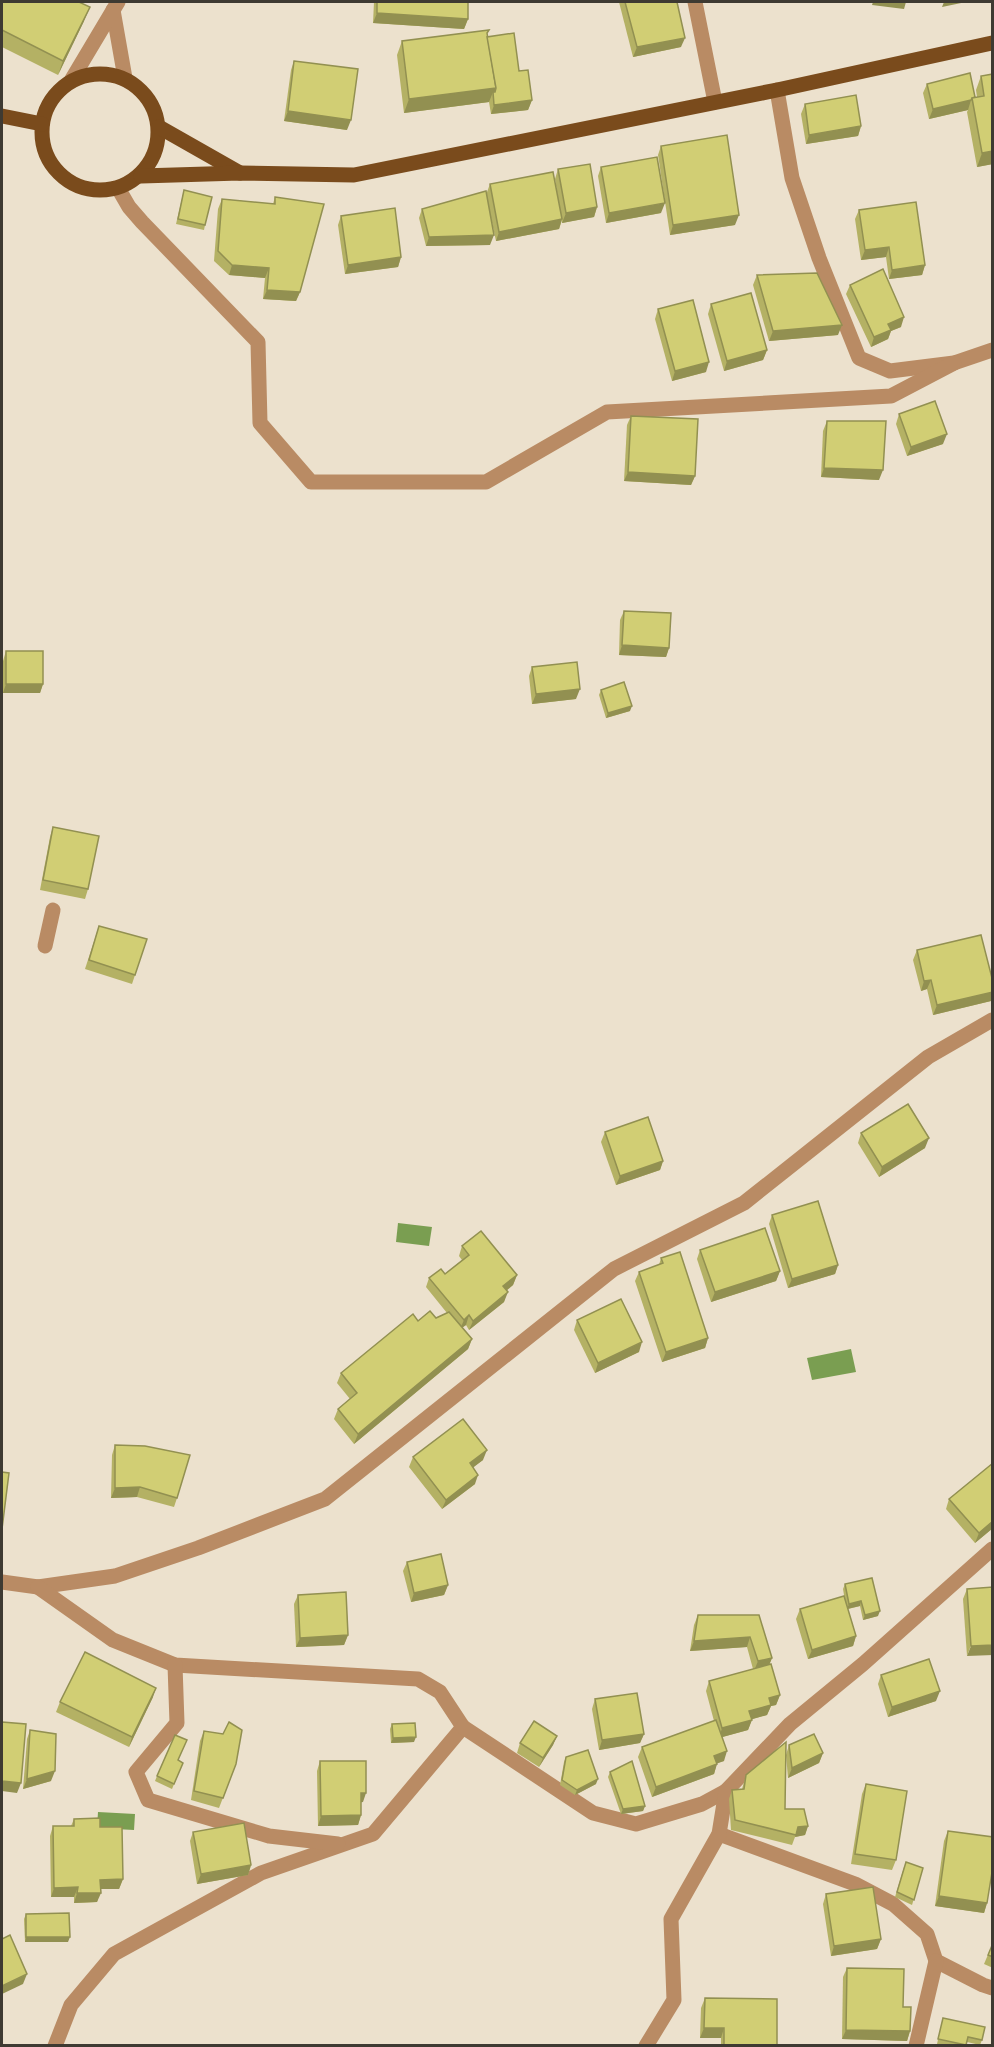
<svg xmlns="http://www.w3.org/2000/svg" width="994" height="2047" viewBox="0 0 994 2047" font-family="Roboto,sans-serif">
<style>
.water{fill:#7a9e51}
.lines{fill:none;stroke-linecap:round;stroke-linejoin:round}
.minor{stroke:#b98b64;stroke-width:15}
.major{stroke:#7a4b1c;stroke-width:15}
.wall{fill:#b4b164}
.shaded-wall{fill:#929051}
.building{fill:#d1ce74;stroke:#929051;stroke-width:1.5}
</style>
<rect width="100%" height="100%" fill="#ece1cd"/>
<!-- water -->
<g class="water">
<polygon points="398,1223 432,1227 429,1246 396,1242"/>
<polygon points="851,1349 856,1372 812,1380 807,1358"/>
<polygon points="98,1812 135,1814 134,1830 97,1828"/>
</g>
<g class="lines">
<!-- minor -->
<g class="minor">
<polyline points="695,2 715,102"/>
<polyline points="113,10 125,78"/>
<polyline points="72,79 118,2"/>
<polyline points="777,90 792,178 819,258 859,358 890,371 954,363 992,350"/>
<polyline points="118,188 129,207 142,222 258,342 260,423 311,482 486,482 607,412 891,396 954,363"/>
<polyline points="45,946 53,910"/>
<polyline points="2,1582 38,1587 115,1576 198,1548 325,1499 614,1269 744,1203 928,1057 992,1020"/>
<polyline points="38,1587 113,1640 175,1665 418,1679 440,1692 463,1727 373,1834 261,1873 114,1954 71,2005 55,2046"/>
<polyline points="175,1665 177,1723 136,1772 148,1800 269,1836 338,1844"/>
<polyline points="463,1727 593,1813 636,1824 702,1804 726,1791"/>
<polyline points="719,1834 855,1884 893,1904 927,1934 936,1961 983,1985 992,1988"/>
<polyline points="646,2046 674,2000 671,1919 719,1834 726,1791 790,1724 863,1664 992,1549"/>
<polyline points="916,2046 936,1961"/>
</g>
<!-- major -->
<g class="major">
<circle cx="100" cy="132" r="58"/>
<polyline points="2,116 42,124"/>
<polyline points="159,127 240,173"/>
<polyline points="141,176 240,173 354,175 777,90 992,43"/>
</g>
</g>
<!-- wall -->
<g class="wall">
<polygon points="2,2 84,21 58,75 2,47"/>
<polygon points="374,2 468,2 468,19 464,29 373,23"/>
<polygon points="619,2 677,2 681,47 633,57"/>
<polygon points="489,30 487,34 487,37 519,71 532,100 528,110 491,114 489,102 404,113 397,55 402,41"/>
<polygon points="294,61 347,130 284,121 291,70"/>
<polygon points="993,74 993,164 977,167 967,112 968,110 929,119 923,93 927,84 977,97 976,90 981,76"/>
<polygon points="805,104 861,126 858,136 806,144 801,114"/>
<polygon points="661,146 735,225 670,235 658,155"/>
<polygon points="601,167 661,213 606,223 598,176"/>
<polygon points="558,169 597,207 594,217 562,223 562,220 559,229 496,241 491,218 490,245 426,246 419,218 422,209 487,192 490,184 558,199 555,179"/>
<polygon points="184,190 205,225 204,230 176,224"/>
<polygon points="275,197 300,292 296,301 263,299 265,278 229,275 214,261 218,209 222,199 273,204"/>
<polygon points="859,210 925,265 922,275 889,279 886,257 861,260 855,219"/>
<polygon points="341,216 401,257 398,267 345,274 338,225"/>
<polygon points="757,275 838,335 769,341 753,285"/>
<polygon points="850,285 901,327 891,331 888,339 871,347 846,294"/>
<polygon points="711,304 767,350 763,360 724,371 708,314"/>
<polygon points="658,309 706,372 672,381 655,319"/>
<polygon points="899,414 943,444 907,456 896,424"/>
<polygon points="631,416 695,476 691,485 624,481 627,425"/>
<polygon points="827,421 879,480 821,477 823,431"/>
<polygon points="624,611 669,648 666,657 619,655 620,620"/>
<polygon points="6,651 43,684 40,693 3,693 3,661"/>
<polygon points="532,667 576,699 532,704 529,676"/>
<polygon points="601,690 630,711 606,718 599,695"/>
<polygon points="53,827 88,889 85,899 40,890 50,837"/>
<polygon points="99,926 135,975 132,984 85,969"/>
<polygon points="917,950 993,982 993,998 991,1001 933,1015 927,989 921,991 913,960"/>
<polygon points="605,1132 663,1161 660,1170 616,1185 601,1142"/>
<polygon points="861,1133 925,1148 879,1177 858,1143"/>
<polygon points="772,1215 838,1265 835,1274 788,1288 769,1224"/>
<polygon points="462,1246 517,1275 513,1285 507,1290 504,1302 469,1330 466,1325 462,1328 472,1339 468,1349 354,1444 334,1419 338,1409 350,1399 337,1383 341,1373 436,1318 447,1313 426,1287 429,1278 445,1274 462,1260 459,1256"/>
<polygon points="700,1250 780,1271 776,1281 711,1302 697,1259"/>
<polygon points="661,1258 708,1338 705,1348 662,1362 635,1281 639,1272 659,1265"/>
<polygon points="577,1320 639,1352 595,1373 574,1330"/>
<polygon points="115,1445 177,1498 174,1507 137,1497 111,1498 112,1455"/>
<polygon points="413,1457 483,1460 473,1467 475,1484 442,1509 409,1467"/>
<polygon points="993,1463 993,1528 975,1543 946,1509 949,1499"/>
<polygon points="407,1562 448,1585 444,1595 411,1602 403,1571"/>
<polygon points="845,1584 878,1616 863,1620 860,1606 848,1609 856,1636 853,1646 808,1659 796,1619 800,1609 845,1601 843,1589"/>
<polygon points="993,1587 967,1656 963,1599 967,1589"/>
<polygon points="298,1595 348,1635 344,1645 296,1647 294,1604"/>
<polygon points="698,1615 759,1615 772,1658 769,1665 780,1695 776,1705 771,1706 767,1715 752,1719 748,1730 722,1737 724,1761 717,1763 714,1774 652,1797 638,1757 642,1747 714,1721 706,1691 709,1681 753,1669 747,1647 690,1651 694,1625"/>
<polygon points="881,1675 936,1701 888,1717 878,1684"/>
<polygon points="153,1697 129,1747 56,1712 60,1702"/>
<polygon points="595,1699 644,1734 640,1743 599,1750 592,1709"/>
<polygon points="392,1724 414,1742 391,1743 390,1729"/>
<polygon points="30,1730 51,1781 23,1789 27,1739"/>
<polygon points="204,1731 236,1764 219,1808 191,1800 200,1741"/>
<polygon points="557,1736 553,1745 539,1767 517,1753 520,1743"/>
<polygon points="789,1745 823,1753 819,1763 788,1778 786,1755"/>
<polygon points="566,1757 596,1784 575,1795 560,1785 564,1762"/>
<polygon points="178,1761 183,1763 172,1789 155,1781 157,1776"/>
<polygon points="320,1761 363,1802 361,1802 361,1815 358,1825 318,1826 317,1771"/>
<polygon points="610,1772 645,1806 643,1811 621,1814 608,1777"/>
<polygon points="746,1775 785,1809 808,1826 805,1835 795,1837 792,1845 731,1830 729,1799 732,1790 742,1789"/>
<polygon points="866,1784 896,1860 892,1870 851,1864 862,1794"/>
<polygon points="74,1819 100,1827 123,1879 119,1889 101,1889 97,1902 74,1903 74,1897 51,1897 50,1836 53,1826 71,1826"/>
<polygon points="948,1831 987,1903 984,1913 935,1906 944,1841"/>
<polygon points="193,1832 251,1865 248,1875 197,1884 190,1841"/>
<polygon points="904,1867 923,1868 912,1905 895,1897"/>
<polygon points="826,1894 881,1939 877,1949 831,1956 823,1904"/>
<polygon points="26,1914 68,1942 25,1942 24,1919"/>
<polygon points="993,1943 993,1968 984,1964"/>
<polygon points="847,1968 903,2007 910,2031 907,2041 842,2039 843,1977"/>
<polygon points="705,1998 777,2046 721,2046 721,2038 700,2038 701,2008"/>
<polygon points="943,2018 982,2040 980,2045 967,2042 966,2046 944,2046 937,2044"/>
</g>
<!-- shaded-wall -->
<g class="shaded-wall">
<polygon points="873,2 906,2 904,9 872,5"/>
<polygon points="944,2 966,2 942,7"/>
<polygon points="90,7 84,21 58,75 63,61"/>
<polygon points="377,13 468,19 464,29 373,23"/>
<polygon points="685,38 681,47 633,57 637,47"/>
<polygon points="496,88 493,97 493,92 489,102 404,113 409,99"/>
<polygon points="532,100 528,110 491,114 494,105"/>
<polygon points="971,100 968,110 929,119 933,109"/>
<polygon points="288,111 351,120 347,130 284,121"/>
<polygon points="861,126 858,136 806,144 809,135"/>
<polygon points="993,151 993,164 977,167 982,153"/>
<polygon points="665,203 661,213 606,223 609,213"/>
<polygon points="597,207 594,217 562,223 566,213"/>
<polygon points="739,215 735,225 670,235 673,225"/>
<polygon points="562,219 559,229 496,241 499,232"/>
<polygon points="494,235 490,245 426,246 429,237"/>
<polygon points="889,247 886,257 861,260 865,250"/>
<polygon points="401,257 398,267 345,274 348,265"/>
<polygon points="232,265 269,268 265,278 229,275"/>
<polygon points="925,265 922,275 889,279 892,270"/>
<polygon points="267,290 300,292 296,301 263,299"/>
<polygon points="904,317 901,327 891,331 888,339 871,347 874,337 888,324"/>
<polygon points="842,325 838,335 769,341 773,331"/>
<polygon points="767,350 763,360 724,371 727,361"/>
<polygon points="709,362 706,372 672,381 675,371"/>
<polygon points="947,434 943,444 907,456 911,447"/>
<polygon points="824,468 883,470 879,480 821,477"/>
<polygon points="628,472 695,476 691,485 624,481"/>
<polygon points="622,645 669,648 666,657 619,655"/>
<polygon points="6,684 43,684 40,693 3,693"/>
<polygon points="580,689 576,699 532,704 536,694"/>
<polygon points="632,706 630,711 606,718 608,713"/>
<polygon points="931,980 927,989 921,991 924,981"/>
<polygon points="993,992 991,1001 933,1015 937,1005"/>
<polygon points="929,1138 925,1148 879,1177 882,1167"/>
<polygon points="663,1161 660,1170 616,1185 620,1176"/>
<polygon points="838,1265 835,1274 788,1288 792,1279"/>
<polygon points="780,1271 776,1281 711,1302 715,1292"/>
<polygon points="517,1275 513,1285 500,1296 503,1286"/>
<polygon points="508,1292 504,1302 469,1330 473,1321"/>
<polygon points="469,1315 466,1325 460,1329 464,1320"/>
<polygon points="708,1338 705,1348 662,1362 666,1352"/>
<polygon points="472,1339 468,1349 354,1444 358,1434"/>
<polygon points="642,1342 639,1352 595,1373 598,1363"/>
<polygon points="487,1450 483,1460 466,1473 470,1463"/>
<polygon points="478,1475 475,1484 442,1509 446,1500"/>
<polygon points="140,1487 137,1497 111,1498 115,1488"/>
<polygon points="993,1521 993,1528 975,1543 979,1533"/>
<polygon points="448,1585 444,1595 411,1602 414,1593"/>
<polygon points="861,1601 860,1606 847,1609 849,1604"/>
<polygon points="880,1611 878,1616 863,1620 865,1615"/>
<polygon points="348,1635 344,1645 296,1647 300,1638"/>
<polygon points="856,1636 853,1646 808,1659 812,1650"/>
<polygon points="750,1637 747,1647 690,1651 694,1641"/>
<polygon points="993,1645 993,1655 967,1656 971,1646"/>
<polygon points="772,1658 768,1668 754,1671 758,1661"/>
<polygon points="156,1688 153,1697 129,1747 132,1737"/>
<polygon points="940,1691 936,1701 888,1717 892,1707"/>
<polygon points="780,1695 776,1705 771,1706 767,1715 746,1721 749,1711 769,1698"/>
<polygon points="752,1720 748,1730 719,1738 722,1728"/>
<polygon points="644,1734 640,1743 599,1750 602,1740"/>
<polygon points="557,1736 553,1745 539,1767 543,1758"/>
<polygon points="416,1737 414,1742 391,1743 393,1738"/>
<polygon points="727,1751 724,1761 710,1766 714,1756"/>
<polygon points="823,1753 819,1763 788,1778 792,1768"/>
<polygon points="717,1764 714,1774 652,1797 656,1787"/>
<polygon points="55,1771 51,1781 23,1789 27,1779"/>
<polygon points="598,1779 596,1784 575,1795 577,1790"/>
<polygon points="2,1781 21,1783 17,1793 2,1791"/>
<polygon points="361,1793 366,1793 363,1802 357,1803"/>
<polygon points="645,1806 643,1811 621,1814 623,1809"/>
<polygon points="361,1815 358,1825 318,1826 321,1816"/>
<polygon points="808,1826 805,1835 795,1837 798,1827"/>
<polygon points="251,1865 248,1875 197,1884 201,1874"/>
<polygon points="123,1879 119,1889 97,1889 100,1880"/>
<polygon points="78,1887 74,1897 51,1897 54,1888"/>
<polygon points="77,1893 101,1893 97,1902 74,1903"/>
<polygon points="939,1896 987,1903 984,1913 935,1906"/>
<polygon points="26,1937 70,1937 68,1942 25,1942"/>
<polygon points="881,1939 877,1949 831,1956 834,1946"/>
<polygon points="27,1974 23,1984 2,1994 2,1986"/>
<polygon points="704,2028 724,2028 721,2038 700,2038"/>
<polygon points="846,2030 910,2031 907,2041 842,2039"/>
</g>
<!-- building -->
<g class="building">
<polygon points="2,2 79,2 90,7 63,61 2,30"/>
<polygon points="377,2 468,2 468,19 377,13"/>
<polygon points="625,2 677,2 685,38 637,47"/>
<polygon points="489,30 487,33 496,88 409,99 402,41"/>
<polygon points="514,33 519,71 528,70 532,100 494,105 493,92 495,92 496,88 487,37"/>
<polygon points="294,61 358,69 351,120 288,111"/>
<polygon points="970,73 975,97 972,98 971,100 933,109 927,84"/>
<polygon points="993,74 993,151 982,153 972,98 984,96 981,76"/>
<polygon points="856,95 861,126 809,135 805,104"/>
<polygon points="727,135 739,215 673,225 661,146"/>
<polygon points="657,157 665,203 609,213 601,167"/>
<polygon points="590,164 597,207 566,213 558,169"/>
<polygon points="553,172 562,219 499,232 490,184"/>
<polygon points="184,190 212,197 205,225 178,219"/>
<polygon points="486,191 494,235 429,237 422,209"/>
<polygon points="275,197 324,204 300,292 267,290 269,268 232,265 218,251 222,199 275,204"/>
<polygon points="916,202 925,265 892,270 889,247 865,250 859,210"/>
<polygon points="395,208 401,257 348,265 341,216"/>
<polygon points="883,269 904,317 888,324 891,330 874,337 850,285"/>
<polygon points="817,273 842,325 773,331 757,275"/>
<polygon points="751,293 767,350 727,361 711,304"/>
<polygon points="693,300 709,362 675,371 658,309"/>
<polygon points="935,401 947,434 911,447 899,414"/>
<polygon points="631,416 698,419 695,476 628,472"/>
<polygon points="827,421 886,421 883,470 824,468"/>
<polygon points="624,611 671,613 669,648 622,645"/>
<rect x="6" y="651" width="37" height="33"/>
<polygon points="577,662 580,689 536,694 532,667"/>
<polygon points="624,682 632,706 608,713 601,690"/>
<polygon points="53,827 99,836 88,889 43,880"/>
<polygon points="99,926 147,939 135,975 89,960"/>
<polygon points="981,935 993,982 993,992 937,1005 931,980 924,981 917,950"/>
<polygon points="908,1104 929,1138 882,1167 861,1133"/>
<polygon points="648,1117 663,1161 620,1176 605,1132"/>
<polygon points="818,1201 838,1265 792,1279 772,1215"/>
<polygon points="765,1228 780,1271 715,1292 700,1250"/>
<polygon points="481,1231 517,1275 503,1286 508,1292 473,1321 469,1315 464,1320 429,1278 441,1269 445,1274 469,1255 462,1246"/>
<polygon points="680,1252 708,1338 666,1352 639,1272 663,1263 661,1258"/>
<polygon points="621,1299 642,1342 598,1363 577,1320"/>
<polygon points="430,1311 436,1318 449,1312 472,1339 358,1434 338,1409 357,1393 341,1373 413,1314 418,1321"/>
<polygon points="463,1419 487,1450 470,1463 478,1475 446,1500 413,1457"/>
<polygon points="115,1445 145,1446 190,1455 177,1498 140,1487 115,1488"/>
<polygon points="993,1463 993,1521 979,1533 949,1499"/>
<polygon points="2,1472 9,1473 2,1529"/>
<polygon points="441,1554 448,1585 414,1593 407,1562"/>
<polygon points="872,1578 880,1611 865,1615 861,1601 849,1604 845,1584"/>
<polygon points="993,1587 993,1645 971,1646 967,1589"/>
<polygon points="346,1592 348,1635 300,1638 298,1595"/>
<polygon points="844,1596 856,1636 812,1650 800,1609"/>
<polygon points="698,1615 759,1615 772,1658 758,1661 750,1637 694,1641"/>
<polygon points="85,1652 156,1688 132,1737 60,1702"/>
<polygon points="929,1659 940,1691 892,1707 881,1675"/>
<polygon points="771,1664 780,1695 769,1698 771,1705 749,1711 752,1720 722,1728 709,1681"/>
<polygon points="637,1693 644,1734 602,1740 595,1699"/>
<polygon points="716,1720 727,1751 714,1756 717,1764 656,1787 642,1747"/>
<polygon points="534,1721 557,1736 543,1758 520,1743"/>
<polygon points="2,1722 26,1724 21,1783 2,1781"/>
<polygon points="229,1722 242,1730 236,1764 223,1798 194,1791 204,1731 223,1734"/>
<polygon points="415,1723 416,1737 393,1738 392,1724"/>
<polygon points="30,1730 56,1734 55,1771 27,1779"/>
<polygon points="814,1734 823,1753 792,1768 789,1745"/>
<polygon points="175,1735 187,1740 178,1760 183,1763 174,1784 157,1776"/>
<polygon points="786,1742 785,1809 804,1809 808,1826 798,1827 796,1835 735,1820 732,1790 744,1789 746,1775"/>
<polygon points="588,1750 598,1779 577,1790 562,1780 566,1757"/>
<polygon points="320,1761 366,1761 366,1793 361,1793 361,1815 321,1816"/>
<polygon points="632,1761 645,1806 623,1809 610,1772"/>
<polygon points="866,1784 907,1791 896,1860 855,1854"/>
<polygon points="100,1818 100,1827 122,1827 123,1879 100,1880 101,1893 77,1893 78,1887 54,1888 53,1826 74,1826 74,1819"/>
<polygon points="244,1823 251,1865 201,1874 193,1832"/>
<polygon points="948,1831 993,1837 993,1866 987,1903 939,1896"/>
<polygon points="906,1862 923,1868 914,1900 897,1892"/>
<polygon points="873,1887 881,1939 834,1946 826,1894"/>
<polygon points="69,1913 70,1937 26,1937 26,1914"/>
<polygon points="10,1935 27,1974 2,1986 2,1939"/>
<polygon points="993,1943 993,1957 988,1955"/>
<polygon points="847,1968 904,1969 903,2007 911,2007 910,2031 846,2030"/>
<polygon points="705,1998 777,1999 777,2046 724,2046 724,2028 704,2028"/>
<polygon points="943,2018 985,2027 982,2040 968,2037 966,2045 938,2039"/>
</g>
<!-- border -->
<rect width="994" height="2047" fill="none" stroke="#3e3a32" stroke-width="6"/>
</svg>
